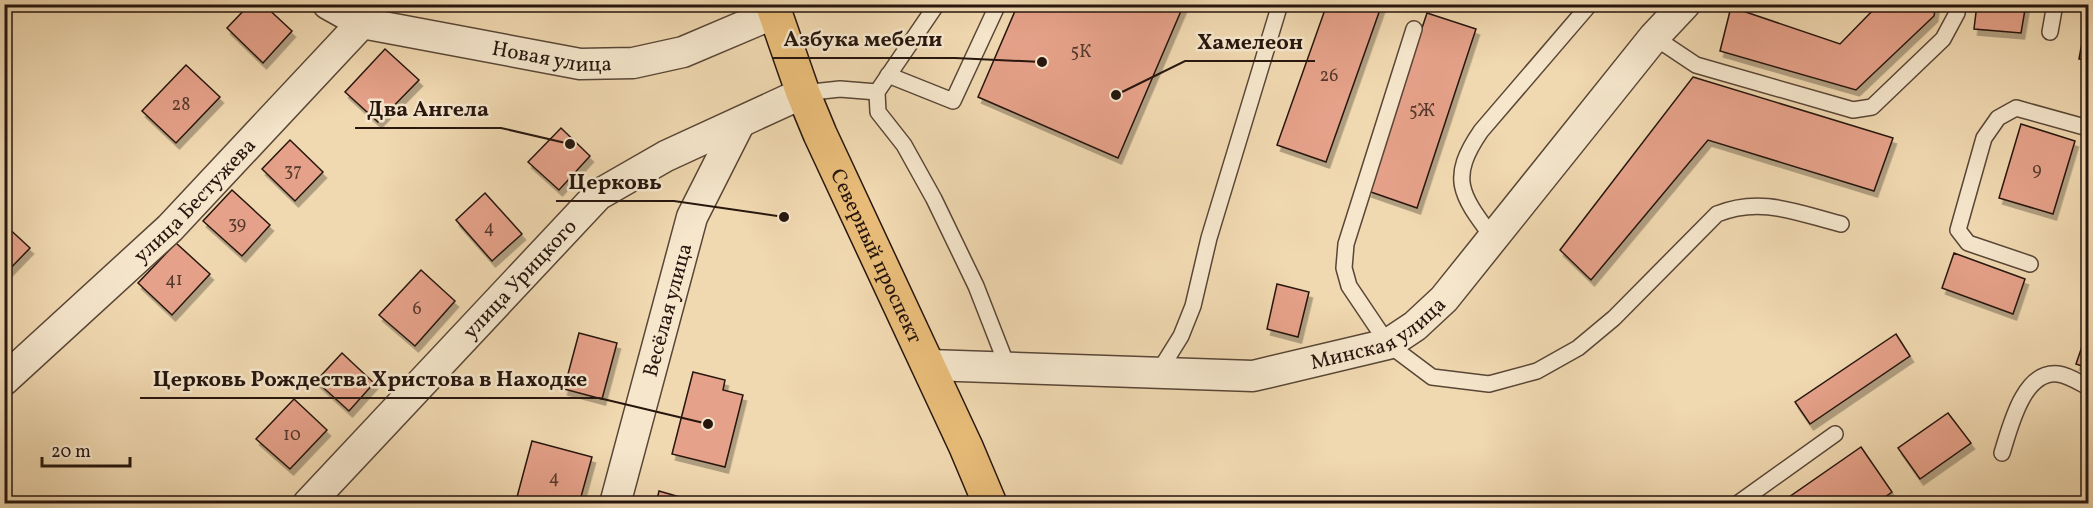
<svg xmlns="http://www.w3.org/2000/svg" width="2093" height="508" viewBox="0 0 2093 508" font-family="Vollkorn,serif">
<style>
.building{fill:#e5a189;stroke:#27160e;stroke-width:1.5;filter:url(#shadow)}
.lines{fill:none;stroke-linecap:round;stroke-linejoin:round}
.lane-casing{stroke:#594636;stroke-width:18}
.street-casing{stroke:#594636;stroke-width:33}
.primary-casing{stroke:#27160e;stroke-width:36}
.lane{stroke:#f5e6cc;stroke-width:15}
.street{stroke:#f5e6cc;stroke-width:30}
.primary{stroke:#e8bc78;stroke-width:33}
.labels{text-anchor:middle;stroke-width:5;stroke-linejoin:round;paint-order:stroke}
.number-label{font-size:18px;fill:#56392d}
.street-label{font-size:21px;fill:#27160e;stroke:#f5e6cc}
.leader{fill:none;stroke:#27160e;stroke-width:2}
.callout-dot{fill:#27160e;stroke:#f5e6cc;stroke-width:2}
.callout-label{font-size:22px;text-anchor:middle;font-weight:bold;fill:#27160e;stroke:#f5e6cc;stroke-width:5;stroke-linejoin:round;paint-order:stroke}
</style>
<defs>
<filter id="shadow"><feDropShadow dx="3.5" dy="6" stdDeviation="0" flood-color="#0004"/></filter>
</defs>
<rect width="100%" height="100%" fill="#f0d8b0"/>
<filter id="stains"><feTurbulence type="fractalNoise" baseFrequency=".00333" numOctaves="4"/><feColorMatrix values="0 0 0 0 .2 0 0 0 0 .09 0 0 0 0 .02 0 0 0 .5 -.17"/></filter>
<radialGradient id="worn" r=".72"><stop offset=".6" stop-color="#630" stop-opacity="0"/><stop offset="1" stop-color="#630" stop-opacity=".3"/></radialGradient>
<!-- building -->
<g class="building">
<polygon points="250,4 263,4 292,31 263,63 227,28"/>
<polygon points="1018,4 1184,4 1118,158 978,97"/>
<polygon points="1327,4 1382,4 1326,162 1277,145"/>
<polygon points="1879,4 1936,4 1934,16 1856,90 1720,51 1731,7 1840,44"/>
<polygon points="1977,4 2026,4 2021,33 1974,29"/>
<polygon points="1427,13 1476,29 1417,208 1368,191"/>
<polygon points="2083,37 2088,38 2088,61 2079,59"/>
<polygon points="385,49 419,80 378,122 345,92"/>
<polygon points="186,65 220,97 176,143 142,111"/>
<polygon points="1693,77 1893,138 1874,191 1708,140 1591,280 1560,250"/>
<polygon points="2021,124 2075,141 2053,214 1999,198"/>
<polygon points="561,128 590,156 559,190 528,162"/>
<polygon points="290,140 323,172 295,201 262,169"/>
<polygon points="232,190 270,225 242,256 203,221"/>
<polygon points="485,193 522,234 492,261 456,220"/>
<polygon points="4,224 30,248 4,275"/>
<polygon points="176,243 210,274 172,315 138,283"/>
<polygon points="1954,253 2025,279 2013,314 1942,288"/>
<polygon points="421,270 455,301 415,346 379,315"/>
<polygon points="1277,284 1309,292 1298,337 1267,329"/>
<polygon points="2088,329 2088,368 2076,364"/>
<polygon points="579,333 617,343 602,399 564,389"/>
<polygon points="1896,334 1910,356 1810,424 1795,402"/>
<polygon points="342,353 374,383 349,411 316,381"/>
<polygon points="693,372 725,380 723,390 743,395 725,467 672,454"/>
<polygon points="294,399 327,430 290,469 256,439"/>
<polygon points="1948,413 1971,443 1920,479 1898,448"/>
<polygon points="532,441 592,457 579,504 542,504 517,497"/>
<polygon points="1861,447 1892,492 1875,504 1779,504"/>
<polygon points="659,491 704,504 656,504"/>
</g>
<g class="lines">
<defs>
<g id="lane">
<polyline points="937,4 877,92 878,112 904,145 934,199 976,286 1008,368"/>
<path d="M1414,29L1346,244L1344,268L1349,286L1388,344L1432,377L1489,384L1537,371L1578,348L1614,318L1717,214C1761,196 1797,213 1841,224"/>
<polyline points="2050,32 2055,4"/>
<polyline points="1654,37 1696,65 1853,110 1872,107 1943,39 1957,13 1958,4"/>
<polyline points="888,75 953,101 998,4"/>
<polyline points="803,93 840,89 877,92"/>
<path d="M1493,238C1461,195 1448,179 1481,131L1590,4"/>
<polyline points="2030,264 1968,243 1958,230 1984,138 1998,118 2016,108 2088,128"/>
<polyline points="1158,373 1181,336 1193,306 1209,238 1280,4"/>
<path d="M2002,453C2010,428 2023,370 2058,374C2068,375 2080,383 2088,387"/>
<polyline points="1737,504 1835,434"/>
</g>
<g id="street">
<path id="s1" d="M328,4L362,23L580,64L633,63L683,52L775,13"/>
<path id="s2" d="M929,365L1253,376L1388,344L1415,326L1444,299L1654,37L1685,4"/>
<path id="s3" d="M4,380L170,228L362,23L364,4"/>
<path id="s4" d="M308,504L598,195L666,156L803,93"/>
<path id="s5" d="M615,504L692,217L739,124"/>
</g>
<g id="primary">
<path id="s6" d="M772,4L803,93L820,134L966,447L990,504"/>
</g>
</defs>
<!-- lane casing -->
<use href="#lane" class="lane-casing"/>
<!-- street casing -->
<use href="#street" class="street-casing"/>
<!-- primary casing -->
<use href="#primary" class="primary-casing"/>
<!-- lane -->
<use href="#lane" class="lane"/>
<!-- street -->
<use href="#street" class="street"/>
<!-- primary -->
<use href="#primary" class="primary"/>
</g>
<g class="labels">
<!-- number labels -->
<g class="number-label">
<text x="1081" y="57">5К</text>
<text x="1329" y="81">26</text>
<text x="181" y="110">28</text>
<text x="1422" y="116">5Ж</text>
<text x="2037" y="175">9</text>
<text x="293" y="176">37</text>
<text x="237" y="229">39</text>
<text x="489" y="233">4</text>
<text x="174" y="285">41</text>
<text x="417" y="314">6</text>
<text x="292" y="440">10</text>
<text x="554" y="483">4</text>
</g>
<!-- street labels -->
<g class="street-label">
<text dy="7" stroke="none"><textPath href="#s1" startOffset="232">Новая улица</textPath></text>
<text dy="7" stroke="none"><textPath href="#s3" startOffset="262">улица Бестужева</textPath></text>
<text dy="7" stroke="none"><textPath href="#s6" startOffset="273">Северный проспект</textPath></text>
<text dy="7" stroke="none"><textPath href="#s4" startOffset="309">улица Урицкого</textPath></text>
<text dy="7" stroke="none"><textPath href="#s5" startOffset="201">Весёлая улица</textPath></text>
<text dy="7" stroke="none"><textPath href="#s2" startOffset="458">Минская улица</textPath></text>
</g>
</g>
<!-- callouts -->
<path class="leader" d="M1042 62L955 58H772M1116 95L1185 61H1315M570 144L501 128H355M784 217L674 201H556M708 424L599 398H140"/>
<g class="callout-dot">
<circle cx="1042" cy="62" r="6"/>
<circle cx="1116" cy="95" r="6"/>
<circle cx="570" cy="144" r="6"/>
<circle cx="784" cy="217" r="6"/>
<circle cx="708" cy="424" r="6"/>
</g>
<g class="callout-label">
<text x="863" y="46">Азбука мебели</text>
<text x="1250" y="49">Хамелеон</text>
<text x="428" y="116">Два Ангела</text>
<text x="615" y="189">Церковь</text>
<text x="370" y="386">Церковь Рождества Христова в Находке</text>
</g>
<!-- margin -->
<rect width="2093" height="508" fill="none" stroke="#f0d8b0" stroke-width="24"/>
<rect x="6" y="6" width="2081" height="496" fill="none" stroke="#27160e" stroke-width="3"/>
<rect x="12" y="12" width="2069" height="484" fill="none" stroke="#27160e" stroke-width="1.5"/>
<!-- scale -->
<path d="M42 457v9h88v-9" fill="none" stroke="#27160e" stroke-width="3"/>
<text x="51" y="457" font-size="18" fill="#27160e" stroke="#f5e6cc" stroke-width="4.5" paint-order="stroke">20 m</text>
<rect width="100%" height="100%" filter="url(#stains)"/>
<rect width="100%" height="100%" fill="url(#worn)"/>
</svg>
